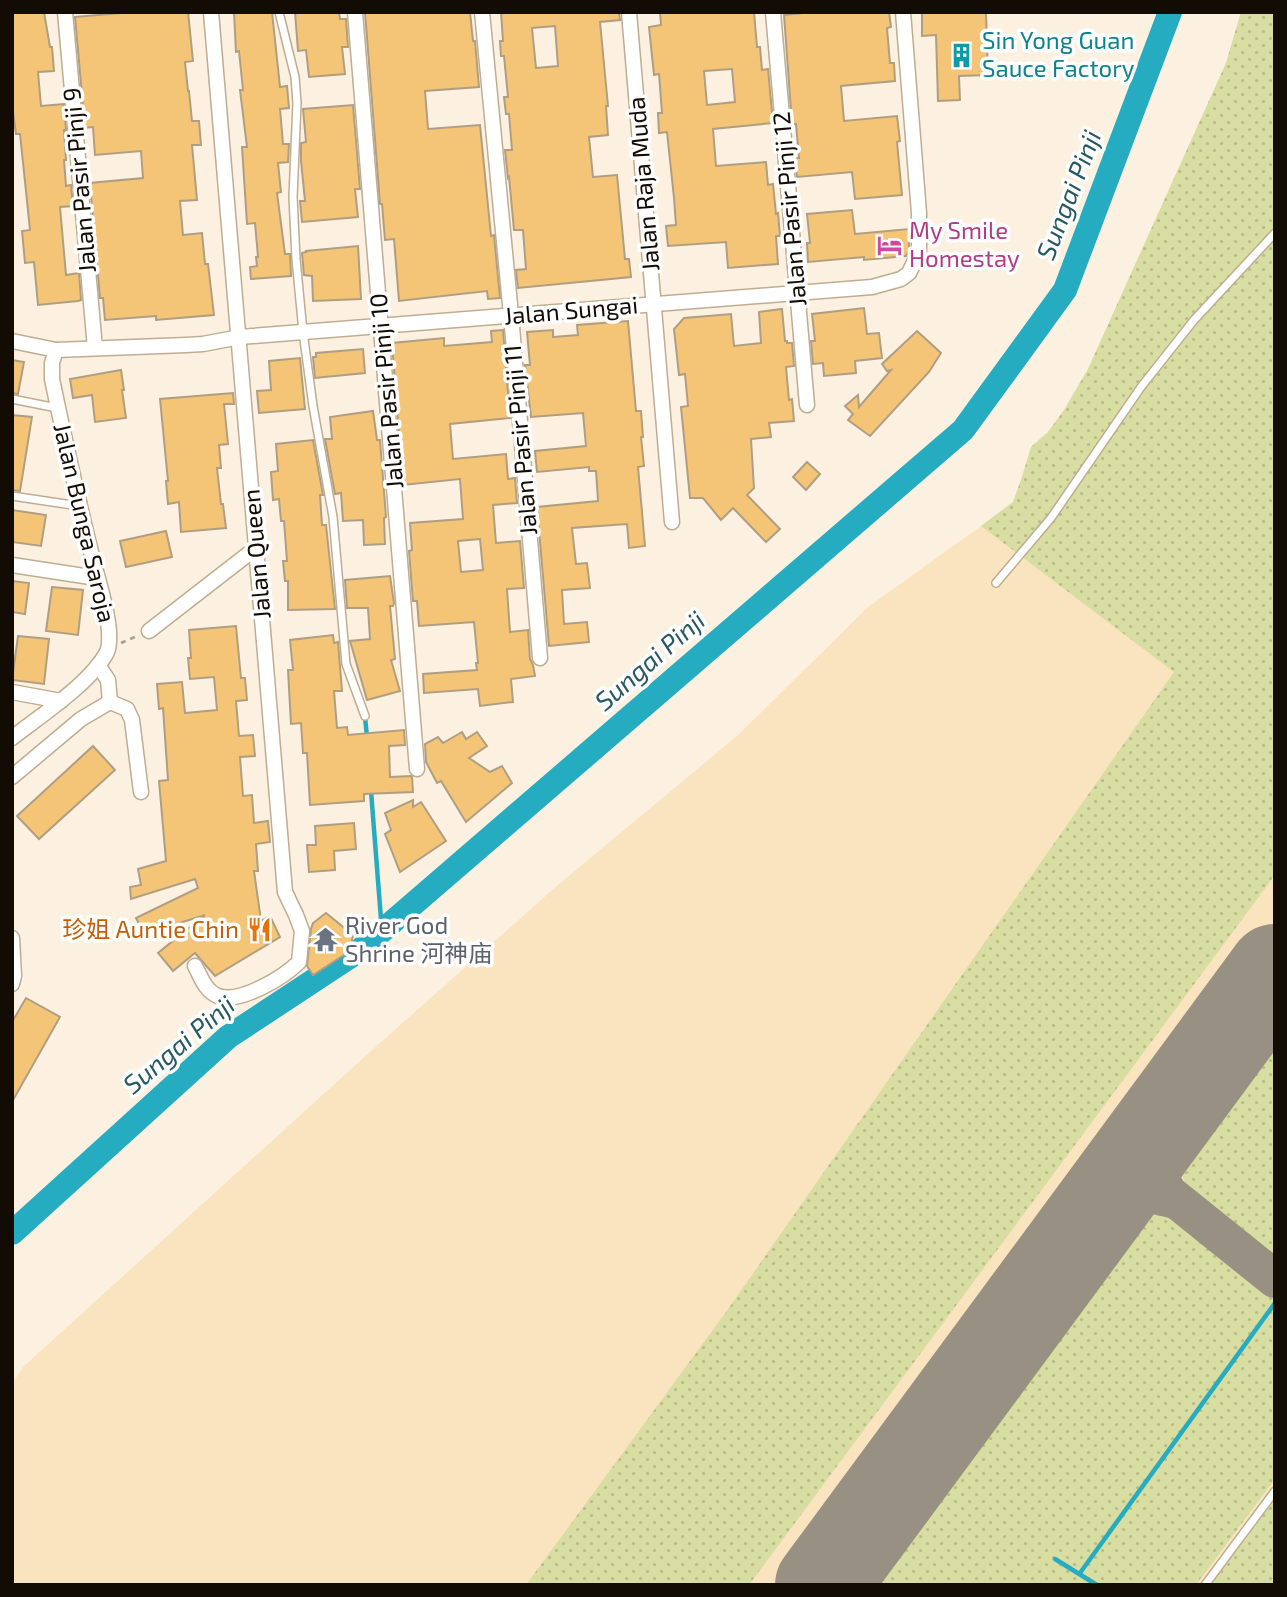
<svg xmlns="http://www.w3.org/2000/svg" width="1287" height="1597" viewBox="0 0 1287 1597" font-family="'Exo 2','Noto Sans SC',sans-serif">
<style>
.built{fill:#fae4bf}
.grass{fill:url(#grass-dots)}
.lines{fill:none;stroke-linecap:round;stroke-linejoin:round}
.stream{stroke:#25acc0;stroke-width:4.5}
.river{stroke:#25acc0;stroke-width:24}
.taxiway{stroke:#989082;stroke-width:38}
.runway{stroke:#989082;stroke-width:94}
.building{fill:#f4c576;stroke:#b09e83;stroke-width:2;fill-rule:evenodd}
.service-casing{stroke:#bfad91;stroke-width:10}
.minor-casing{stroke:#bfad91;stroke-width:17}
.path{stroke:#a89f91;stroke-width:2.5;stroke-dasharray:5 5;stroke-linecap:butt}
.service{stroke:#fff;stroke-width:7}
.minor{stroke:#fff;stroke-width:14}
.labels{text-anchor:middle;stroke-width:7;stroke-linejoin:round;paint-order:stroke}
.culture-label{font-size:24px;fill:#0d838f;stroke:#fff;text-anchor:start}
.street-label{font-size:24px;fill:#120c04;stroke:#fff}
.hotel-label{font-size:24px;fill:#b23c85;stroke:#fff;text-anchor:start}
.worship-label{font-size:24px;fill:#5b616d;stroke:#fff;text-anchor:start}
.food-label{font-size:24px;fill:#c56008;stroke:#fff;text-anchor:end}
.water-label{font-size:26px;font-style:italic;fill:#265962;stroke:#fff}
</style>
<defs>
<pattern id="grass-dots" width="8" height="8" patternUnits="userSpaceOnUse" patternTransform="scale(1.75)"><rect width="8" height="8" fill="#d8dda1"/><path d="M2 2h.1M6 6h.1" fill="none" stroke="#b8bc89" stroke-width="1.8" stroke-linecap="round"/></pattern>
</defs>
<rect width="100%" height="100%" fill="#fcf1e0"/>
<!-- built -->
<polygon class="built" points="1241,12 1275,12 1275,1585 12,1585 12,1384 23,1367 372,1050 559,884 737,736 868,607 981,526 1013,502 1022,477 1031,447 1048,432 1064,410 1088,369 1226,63"/>
<!-- grass -->
<g class="grass">
<polygon points="1241,12 1275,12 1275,875 749,1585 526,1585 726,1312 1174,672 981,526 1013,502 1022,477 1031,447 1048,432 1064,410 1088,369 1226,63"/>
<polygon points="1275,1041 1275,1260 1195,1200 1188,1191 1180,1170"/>
<polygon points="1159,1207 1171,1213 1275,1294 1275,1479 1196,1585 873,1585 1150,1209"/>
<polygon points="1275,1499 1275,1585 1211,1585"/>
</g>
<g class="lines">
<!-- stream -->
<g class="stream">
<polyline points="365,717 367,737"/>
<polyline points="371,791 382,932"/>
<polyline points="1055,1559 1097,1585"/>
<polyline points="1080,1573 1275,1303"/>
</g>
<!-- river -->
<polyline class="river" points="12,1233 228,1037 360,950 963,430 1065,290 1170,12"/>
<!-- taxiway -->
<g class="taxiway">
<path d="M1167,1117C1155,1144 1153,1166 1168,1193L1275,1279"/>
<path d="M1094,1215C1123,1194 1141,1189 1175,1200"/>
</g>
<!-- runway -->
<polyline class="runway" points="822,1585 1275,971"/>
</g>
<!-- building -->
<g class="building">
<polygon points="12,12 44,12 50,47 52,47 54,71 38,72 41,106 64,104 66,130 64,130 66,160 64,160 66,186 71,185 73,206 60,207 66,275 79,273 81,300 78,301 38,305 34,262 25,263 22,231 30,230 20,134 16,134 12,105"/>
<polygon points="133,12 188,12 193,61 185,62 188,91 189,91 192,121 199,121 201,145 192,145 197,200 180,201 183,235 202,233 205,264 208,264 214,315 156,320 156,316 105,320 103,298 100,298 90,183 143,178 141,151 95,155 93,127 85,128 75,17"/>
<polygon points="234,12 272,12 280,87 287,86 289,108 280,109 283,144 289,144 288,162 278,163 281,192 277,193 285,254 290,254 291,276 251,279 250,267 257,266 256,257 258,257 255,223 247,224 242,147 247,147 240,90 243,90 239,51 236,52"/>
<polygon points="295,12 339,12 340,19 346,19 348,47 342,47 345,74 309,77 306,50 298,51"/>
<polygon points="365,12 470,12 473,41 475,41 479,87 425,91 428,129 480,125 491,236 494,235 500,298 488,299 487,291 399,301 394,239 385,240 382,204 380,204"/>
<path d="M501,12H619L620,20L600,22L608,106H606L608,135L589,137L593,177L617,175L625,259H629L631,277L518,288L516,270L526,269L523,230H514L509,177L508,178L505,150H512L509,114H506L504,97H508L504,56H501L500,41H503ZM555,26L558,66L536,68L532,28Z"/>
<path d="M660,12H754L757,47H760L762,70L768,69L773,123L713,129L716,166L766,162L768,185L773,184L776,214L778,213L780,236H776L778,264L728,268L726,242L668,246L666,226L676,225L674,198L667,132L659,133L658,113H662L659,74L654,75L649,27L661,25ZM732,69L735,102L707,105L704,71Z"/>
<polygon points="813,12 889,12 891,27 887,28 890,63 894,63 895,81 841,86 844,121 897,116 900,141 897,142 902,195 855,199 852,172 797,177 795,158 799,158 796,124 792,124 784,15"/>
<polygon points="922,12 986,12 988,75 959,76 960,100 938,101 936,35 922,36"/>
<polygon points="353,105 360,189 355,189 358,217 302,222 300,201 305,201 301,161 301,143 306,142 303,109"/>
<polygon points="852,210 855,234 909,229 909,250 906,256 864,260 864,257 808,262 807,243 810,243 807,214"/>
<polygon points="358,246 361,299 313,301 312,276 304,275 302,253 306,252 306,251"/>
<polygon points="864,308 867,334 879,333 882,358 855,361 856,373 824,376 823,363 813,364 811,341 815,341 812,314"/>
<polygon points="782,309 785,341 787,341 787,343 792,343 794,366 786,367 789,400 792,399 794,421 769,423 771,437 751,439 754,488 747,495 780,529 766,542 733,508 721,520 703,498 690,498 681,407 688,406 685,374 679,375 674,329 684,318 731,314 734,346 761,343 759,312"/>
<polygon points="628,321 636,411 641,411 643,437 641,437 644,466 638,467 645,546 629,548 627,524 572,528 576,564 587,563 590,588 562,590 564,624 587,622 589,642 549,646 537,507 598,501 596,471 589,471 589,467 537,472 535,451 586,446 583,413 531,417 525,365 530,365 527,332 553,330 553,337 578,335 577,325"/>
<path d="M503,330L510,418L450,424L453,459L506,454L508,479L515,478L517,503L493,505L496,543L520,541L524,588L507,589L510,632L528,630L530,659L533,665L535,676L511,679L513,702L480,706L478,689L424,693L423,674L477,670L476,663H478L474,622L419,626L417,601H413L409,551L412,550L410,523L463,519L460,479L403,485L392,343L444,338V346L492,342L491,331ZM480,539L483,570L461,572L458,541Z"/>
<polygon points="917,331 941,353 929,372 870,436 848,420 853,414 845,406 858,395 859,407 891,370 887,371 882,364"/>
<polygon points="363,349 365,373 315,378 313,357 316,357 316,353"/>
<polygon points="300,358 305,409 259,413 257,391 271,390 269,361"/>
<polygon points="12,360 24,362 18,394 12,393"/>
<polygon points="121,370 124,390 122,390 126,418 95,422 92,395 73,398 70,379"/>
<polygon points="233,393 234,404 224,404 228,444 219,445 221,468 217,468 221,504 223,504 226,528 181,532 179,502 168,504 166,481 168,481 160,399"/>
<polygon points="373,411 377,440 380,440 386,517 384,518 385,544 364,545 363,520 343,521 341,493 335,494 325,439 332,439 330,417"/>
<polygon points="12,415 32,417 20,491 12,490"/>
<polygon points="313,440 323,495 320,495 322,525 326,525 335,609 288,610 288,581 285,581 283,561 287,561 284,521 281,521 279,499 273,500 271,472 278,471 276,444"/>
<polygon points="807,462 820,474 806,490 793,477"/>
<polygon points="12,510 46,515 41,546 12,542"/>
<polygon points="166,531 172,557 126,567 120,541"/>
<polygon points="390,576 394,603 393,606 390,606 395,659 391,660 400,691 367,700 350,641 370,639 368,608 347,608 345,580"/>
<polygon points="12,581 29,583 25,614 12,612"/>
<polygon points="52,587 83,590 78,635 46,631"/>
<polygon points="236,626 241,678 245,678 247,700 236,701 239,736 253,735 255,756 240,757 243,796 252,795 254,823 268,821 270,842 256,844 258,871 254,871 261,921 270,916 280,937 215,976 195,953 173,971 158,953 205,915 144,934 136,918 198,888 195,879 131,899 130,887 141,885 138,869 166,861 159,781 168,780 163,708 159,709 157,684 182,682 185,713 217,710 214,677 190,679 188,658 191,658 189,630"/>
<polygon points="333,635 334,643 338,642 342,691 334,691 337,728 347,727 348,735 404,730 405,745 389,746 390,777 411,776 412,777 413,792 364,794 364,801 310,805 307,753 303,753 301,723 291,724 288,670 293,670 290,640"/>
<polygon points="18,636 49,639 44,684 12,680"/>
<polygon points="462,732 466,739 477,732 487,746 469,758 490,772 502,766 512,783 466,822 441,781 437,783 426,762 425,744 438,737 443,743"/>
<polygon points="93,746 115,770 39,839 17,816"/>
<polygon points="413,800 413,807 421,802 446,841 400,872 385,834 391,830 385,813"/>
<polygon points="354,823 356,849 334,851 335,870 309,872 307,845 316,845 315,826"/>
<polygon points="326,913 353,935 350,951 313,975 307,966 311,929 313,923"/>
<polygon points="26,998 60,1017 12,1102 12,1022"/>
</g>
<g class="lines">
<defs>
<g id="service">
<polyline points="279,12 295,77 297,103 293,197 296,259 303,332 313,406 333,517 346,664 365,716"/>
<polyline points="12,399 57,408"/>
<polyline points="12,496 79,506"/>
<polyline points="996,583 1051,518 1141,387 1194,320 1275,233"/>
<polyline points="1205,1585 1275,1491"/>
</g>
<g id="minor">
<polyline points="65,12 95,348"/>
<polyline points="355,12 417,769"/>
<polyline points="482,12 511,315 540,658"/>
<polyline points="629,12 672,522"/>
<polyline points="773,12 807,405"/>
<polyline points="12,341 56,350 186,345 203,344 240,337 872,287 901,279 909,273 919,252 919,213 903,12"/>
<polyline points="12,565 97,578"/>
<polyline points="149,631 256,548"/>
<polyline points="12,692 61,701"/>
<polyline points="110,702 127,709 132,720 141,792"/>
<path d="M12,738C40,716 91,683 107,652C110,646 109,637 109,631C107,604 97,578 91,552C77,495 64,437 52,379V363L56,350"/>
<polyline points="12,777 81,719 110,702 108,680 98,665"/>
<polyline points="12,938 14,976 12,984"/>
<path d="M195,966C201,977 205,991 218,996C240,1004 284,977 299,962L302,931L296,915L285,892L211,12"/>
</g>
</defs>
<!-- service casing -->
<use href="#service" class="service-casing"/>
<!-- minor casing -->
<use href="#minor" class="minor-casing"/>
<!-- path -->
<polyline class="path" points="121,643 137,636"/>
<!-- service -->
<use href="#service" class="service"/>
<!-- minor -->
<use href="#minor" class="minor"/>
</g>
<!-- icons -->
<defs>
<symbol id="building-bare" viewBox="-9 -9 18 18"><path d="M-4-6H4V6H1V3H-1V6H-4ZM-2.5-4.3h1.7v1.8h-1.7ZM.8-4.3h1.7v1.8H.8ZM-2.5-1h1.7V.8h-1.7ZM.8-1h1.7V.8H.8Z" fill="#0f9aa8" stroke="#fff" stroke-width="2.5" paint-order="stroke"/></symbol>
<symbol id="hotel-bare" viewBox="-9 -9 18 18"><path d="M-6-4.5h1.5V1H6V5H4.5V3h-9V5H-6ZM-4 0a1.8 1.8 0 1 1 3.6 0ZM.5 0V-2.5h3Q6-2.5 6 0Z" fill="#d1479c" stroke="#fff" stroke-width="2.5" paint-order="stroke"/></symbol>
<symbol id="restaurant-bare" viewBox="-9 -9 18 18"><path d="M-5-6h1v4h1v-4h1v4h1v-4h1v5L-1.5 .5V6h-2V.5L-5-1ZM5-6V6H3V1.5H1.5Q1.5-4 5-6Z" fill="#e8710a" stroke="#fff" stroke-width="2.5" paint-order="stroke"/></symbol>
<symbol id="temple-bare" viewBox="-9 -9 18 18"><path d="M0-6L5-2H3V0L6.5 2.5H4V6H1.5V3h-3V6H-4V2.5H-6.5L-3 0V-2H-5Z" fill="#6b7280" stroke="#fff" stroke-width="2.5" paint-order="stroke"/></symbol>
</defs>
<g fill-rule="evenodd">
<use href="#building-bare" x="944" y="38" width="35" height="35"/>
<use href="#hotel-bare" x="872" y="228" width="35" height="35"/>
<use href="#restaurant-bare" x="242" y="912" width="35" height="35"/>
<use href="#temple-bare" x="308" y="922" width="35" height="35"/>
</g>
<g class="labels">
<!-- culture labels -->
<g class="culture-label">
<text x="982" y="49">Sin Yong Guan<tspan x="982" dy="28">Sauce Factory</tspan></text>
</g>
<!-- street labels -->
<g class="street-label">
<text transform="translate(80 180) rotate(-95)" y="8">Jalan Pasir Pinji 9</text>
<text transform="translate(644 184) rotate(-95)" y="8">Jalan Raja Muda</text>
<text transform="translate(790 209) rotate(-95)" y="8">Jalan Pasir Pinji 12</text>
<text transform="translate(571 311) rotate(-5)" y="8">Jalan Sungai</text>
<text transform="translate(387 391) rotate(-95)" y="8">Jalan Pasir Pinji 10</text>
<text transform="translate(521 440) rotate(-95)" y="8">Jalan Pasir Pinji 11</text>
<text transform="translate(84 523) rotate(77)" y="8">Jalan Bunga Saroja</text>
<text transform="translate(257 554) rotate(-95)" y="8">Jalan Queen</text>
</g>
<!-- hotel labels -->
<g class="hotel-label">
<text x="909" y="239">My Smile<tspan x="909" dy="28">Homestay</tspan></text>
</g>
<!-- worship labels -->
<g class="worship-label">
<text x="345" y="934">River God<tspan x="345" dy="28">Shrine 河神庙</tspan></text>
</g>
<!-- food labels -->
<g class="food-label">
<text x="239" y="938">珍姐 Auntie Chin</text>
</g>
<!-- water labels -->
<g class="water-label">
<text transform="translate(1069 195) rotate(-69)" y="9">Sungai Pinji</text>
<text transform="translate(650 661) rotate(-41)" y="9">Sungai Pinji</text>
<text transform="translate(179 1045) rotate(-40)" y="9">Sungai Pinji</text>
</g>
</g>
<!-- border -->
<rect width="1287" height="1597" fill="none" stroke="#120c04" stroke-width="28"/>
</svg>
